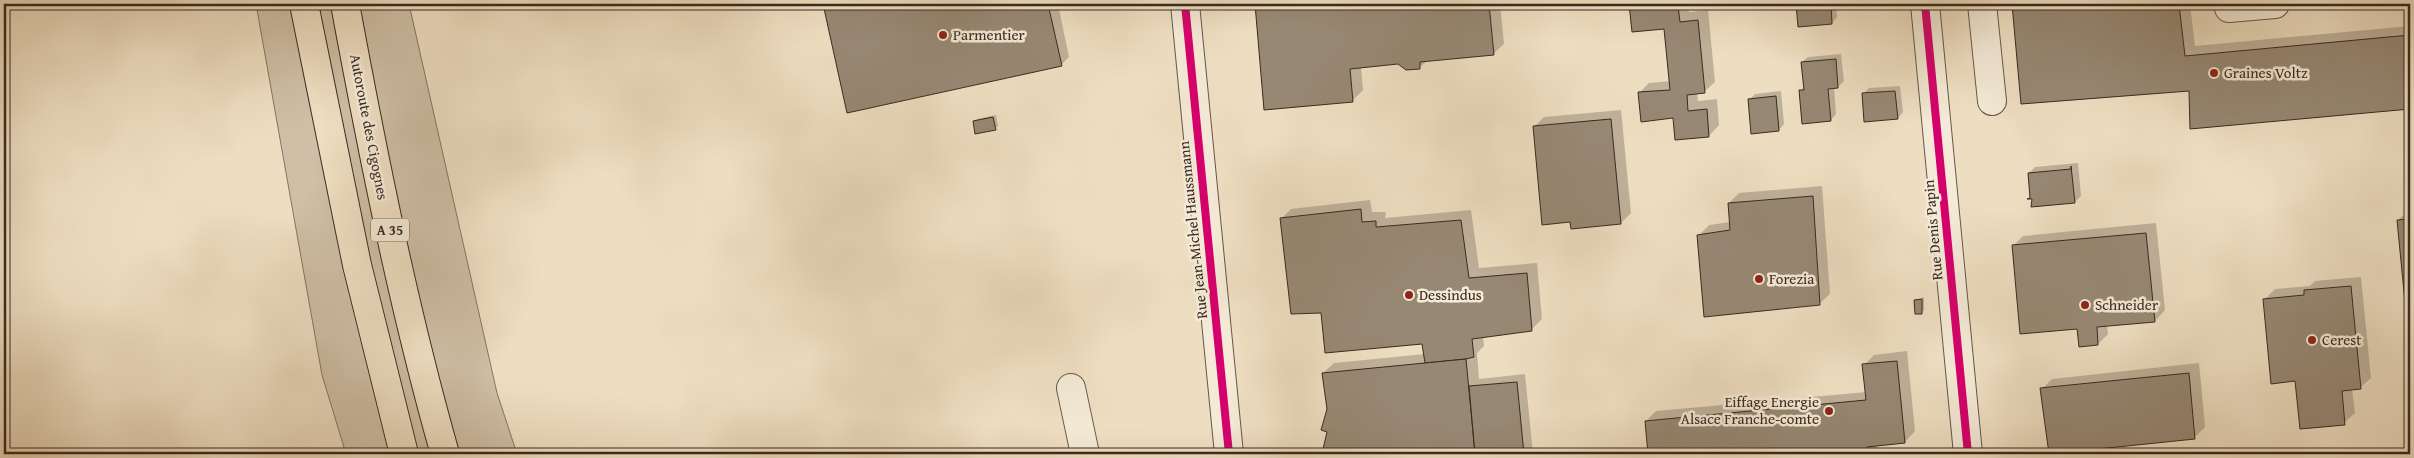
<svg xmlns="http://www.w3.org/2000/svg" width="2414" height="458" viewBox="0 0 2414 458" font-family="'Gentium Book Plus',serif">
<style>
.green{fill:#cfbfa6;stroke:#847463}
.shadow{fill:#0003}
.building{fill:#978874;stroke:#392a20}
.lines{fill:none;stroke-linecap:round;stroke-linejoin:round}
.minor-casing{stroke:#665748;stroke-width:30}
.highway-casing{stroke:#392a20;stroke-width:30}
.minor{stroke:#f4ead7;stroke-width:28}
.highway{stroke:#eedec1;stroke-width:28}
.cycleway-casing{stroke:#f4ead7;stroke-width:11}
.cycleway{stroke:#d6006c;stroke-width:8}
.poi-dot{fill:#8f2418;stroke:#f4ead7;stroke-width:2}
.labels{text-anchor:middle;stroke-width:5;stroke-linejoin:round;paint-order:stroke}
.shield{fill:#f4ead7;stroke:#716457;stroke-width:1}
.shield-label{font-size:14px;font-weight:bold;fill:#392a20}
.poi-label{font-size:15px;fill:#392a20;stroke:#f4ead7;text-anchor:start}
.street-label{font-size:15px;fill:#392a20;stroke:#f4ead7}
</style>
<rect width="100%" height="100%" fill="#eedec1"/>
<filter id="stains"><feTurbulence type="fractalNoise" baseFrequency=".004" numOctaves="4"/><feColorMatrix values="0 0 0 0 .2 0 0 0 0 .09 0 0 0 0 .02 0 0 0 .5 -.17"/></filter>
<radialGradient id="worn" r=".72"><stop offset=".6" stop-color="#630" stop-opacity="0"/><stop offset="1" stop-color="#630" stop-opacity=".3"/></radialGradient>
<!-- green -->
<polygon class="green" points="256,4 409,4 497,393 517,454 346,454 322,375"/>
<!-- shadow -->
<g class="shadow">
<polygon points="825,4 1058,4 1069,57 1061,65 848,112"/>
<polygon points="1256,4 1500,4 1504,44 1493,54 1428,60 1419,68 1399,62 1361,67 1363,90 1353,100 1266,108"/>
<polygon points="1631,4 1689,4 1689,12 1708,10 1715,82 1704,92 1697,93 1698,101 1717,99 1719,125 1709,136 1674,117 1639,93 1649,83 1671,81 1665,27 1633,31"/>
<polygon points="1797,4 1836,4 1837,17 1832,23 1799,26"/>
<polygon points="2013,4 2190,4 2195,46 2410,26 2410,108 2191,128 2190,89 2022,103"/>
<polygon points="1841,54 1844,81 1838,87 1834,87 1836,114 1831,120 1801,90 1805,86 1802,62 1808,57"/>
<polygon points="1900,86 1903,112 1898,118 1863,94 1869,88"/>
<polygon points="1781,91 1784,124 1779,130 1749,100 1755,94"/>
<polygon points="1621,110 1631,213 1621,223 1534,127 1544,117"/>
<polygon points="996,115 998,126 995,128 974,122 977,119"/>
<polygon points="2078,163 2081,196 2075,202 2034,205 2029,173 2035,167"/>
<polygon points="1822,186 1830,294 1819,304 1699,235 1709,225 1731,222 1729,203 1739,193"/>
<polygon points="1370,200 1372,212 1386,212 1385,218 1471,210 1479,268 1537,263 1542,319 1531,330 1483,336 1484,346 1477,353 1479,379 1525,374 1533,454 1331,454 1323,373 1334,363 1425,354 1423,342 1322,312 1281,219 1291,209"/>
<polygon points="2409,210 2410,210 2410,341 2398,220"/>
<polygon points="2156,223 2165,310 2155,321 2107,325 2108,334 2098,344 2079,327 2013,246 2023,236"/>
<polygon points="2361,277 2371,378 2360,388 2352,389 2355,413 2344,423 2296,380 2264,300 2275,289 2310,286 2315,281"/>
<polygon points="1924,297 1924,310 1922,312 1915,301"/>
<polygon points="1907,351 1915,431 1905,442 1877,445 1878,454 1650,454 1646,421 1656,411 1867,392 1864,365 1874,355"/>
<polygon points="2199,363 2205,427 2195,437 2042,389 2052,379"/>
</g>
<!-- building -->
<g class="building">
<polygon points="823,4 1048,4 1062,66 847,113"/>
<polygon points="1255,4 1489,4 1494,55 1420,62 1420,69 1406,70 1398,64 1350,69 1353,102 1264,110"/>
<polygon points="1629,4 1696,4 1678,6 1680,22 1698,20 1705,93 1687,95 1688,111 1707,109 1709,137 1675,140 1673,118 1641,122 1638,92 1670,90 1664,29 1632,32"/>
<polygon points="1796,4 1831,4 1832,24 1798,27"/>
<polygon points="2012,4 2179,4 2185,56 2410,35 2410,109 2190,129 2189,91 2021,104"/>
<polygon points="1836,59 1838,88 1828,89 1831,121 1802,124 1799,90 1804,90 1801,62"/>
<polygon points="1895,91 1898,119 1864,122 1862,93"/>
<polygon points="1776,96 1779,131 1751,134 1748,99"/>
<polygon points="993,117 996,130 975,134 973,121"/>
<polygon points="1611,119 1621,224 1571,229 1570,222 1542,225 1533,126"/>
<polygon points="2071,166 2075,203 2031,207 2032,199 2027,199 2030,198 2028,173 2071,169"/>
<polygon points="1813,196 1820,305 1704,317 1697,235 1730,230 1728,203"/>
<polygon points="1361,209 1362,222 1376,221 1376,227 1461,220 1469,278 1527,273 1532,331 1472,339 1474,357 1466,359 1425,363 1422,344 1325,353 1321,313 1291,314 1280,218"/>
<polygon points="2410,219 2410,354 2397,220"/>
<polygon points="2146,233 2155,322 2097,327 2098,345 2079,347 2077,329 2020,334 2012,245"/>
<polygon points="2351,286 2361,389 2342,391 2345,425 2300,429 2295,381 2271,384 2263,299 2304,295 2304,290"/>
<polygon points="1922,299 1922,314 1915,314 1914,300"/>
<polygon points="1466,359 1475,454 1329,454 1323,449 1327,432 1321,430 1327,409 1322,373"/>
<polygon points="1897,361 1905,443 1867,447 1868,454 1648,454 1645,421 1866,400 1862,364"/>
<polygon points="2189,373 2195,439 2049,454 2040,388"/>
<polygon points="1517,382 1524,454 1475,454 1469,386"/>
</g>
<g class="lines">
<defs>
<g id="minor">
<polyline points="1185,4 1229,454"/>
<polyline points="1925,4 1968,454"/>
<polyline points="1982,4 1992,101"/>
<polyline points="2229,8 2275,4"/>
<polyline points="1071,388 1085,454"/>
</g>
<g id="highway">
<polyline points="304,4 357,265 404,454"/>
<path d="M345,4C373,155 403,306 445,454"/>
</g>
</defs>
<!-- minor casing -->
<use href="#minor" class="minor-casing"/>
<!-- highway casing -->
<use href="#highway" class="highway-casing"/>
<!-- minor -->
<use href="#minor" class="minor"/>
<!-- highway -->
<use href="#highway" class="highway"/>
<defs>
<g id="cycleway">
<polyline points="1185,4 1229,454"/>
<polyline points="1925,4 1968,454"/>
</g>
</defs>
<!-- cycleway casing -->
<use href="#cycleway" class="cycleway-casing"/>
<!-- cycleway -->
<use href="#cycleway" class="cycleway"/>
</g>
<!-- markers -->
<g class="poi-dot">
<circle cx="943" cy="35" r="5"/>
<circle cx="2214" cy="73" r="5"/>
<circle cx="1759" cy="279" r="5"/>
<circle cx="1409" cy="295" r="5"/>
<circle cx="2085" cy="305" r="5"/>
<circle cx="2312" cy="340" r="5"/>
<circle cx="1829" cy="411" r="5"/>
</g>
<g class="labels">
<!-- shield labels -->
<rect class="shield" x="371" y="218.5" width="38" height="23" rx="4"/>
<g class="shield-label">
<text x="390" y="235">A 35</text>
</g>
<!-- poi labels -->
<g class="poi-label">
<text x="953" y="40">Parmentier</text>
<text x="2224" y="78">Graines Voltz</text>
<text x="1769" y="284">Forezia</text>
<text x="1419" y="300">Dessindus</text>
<text x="2095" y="310">Schneider</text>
<text x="2322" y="345">Cerest</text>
<text x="1819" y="407" text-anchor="end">Eiffage Energie<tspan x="1819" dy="17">Alsace Franche-comte</tspan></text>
</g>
<!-- street labels -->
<g class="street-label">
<text transform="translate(369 127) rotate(79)" y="5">Autoroute des Cigognes</text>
<text transform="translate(1193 230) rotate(-96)" y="5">Rue Jean-Michel Haussmann</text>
<text transform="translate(1933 230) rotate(-95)" y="5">Rue Denis Papin</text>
</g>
</g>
<!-- margin -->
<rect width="2414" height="458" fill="none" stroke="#eedec1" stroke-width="20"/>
<rect x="5" y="5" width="2404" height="448" fill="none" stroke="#392a20" stroke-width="2.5"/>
<rect x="10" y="10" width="2394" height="438" fill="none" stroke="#392a20"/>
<rect width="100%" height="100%" filter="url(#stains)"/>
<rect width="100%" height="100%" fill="url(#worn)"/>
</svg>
